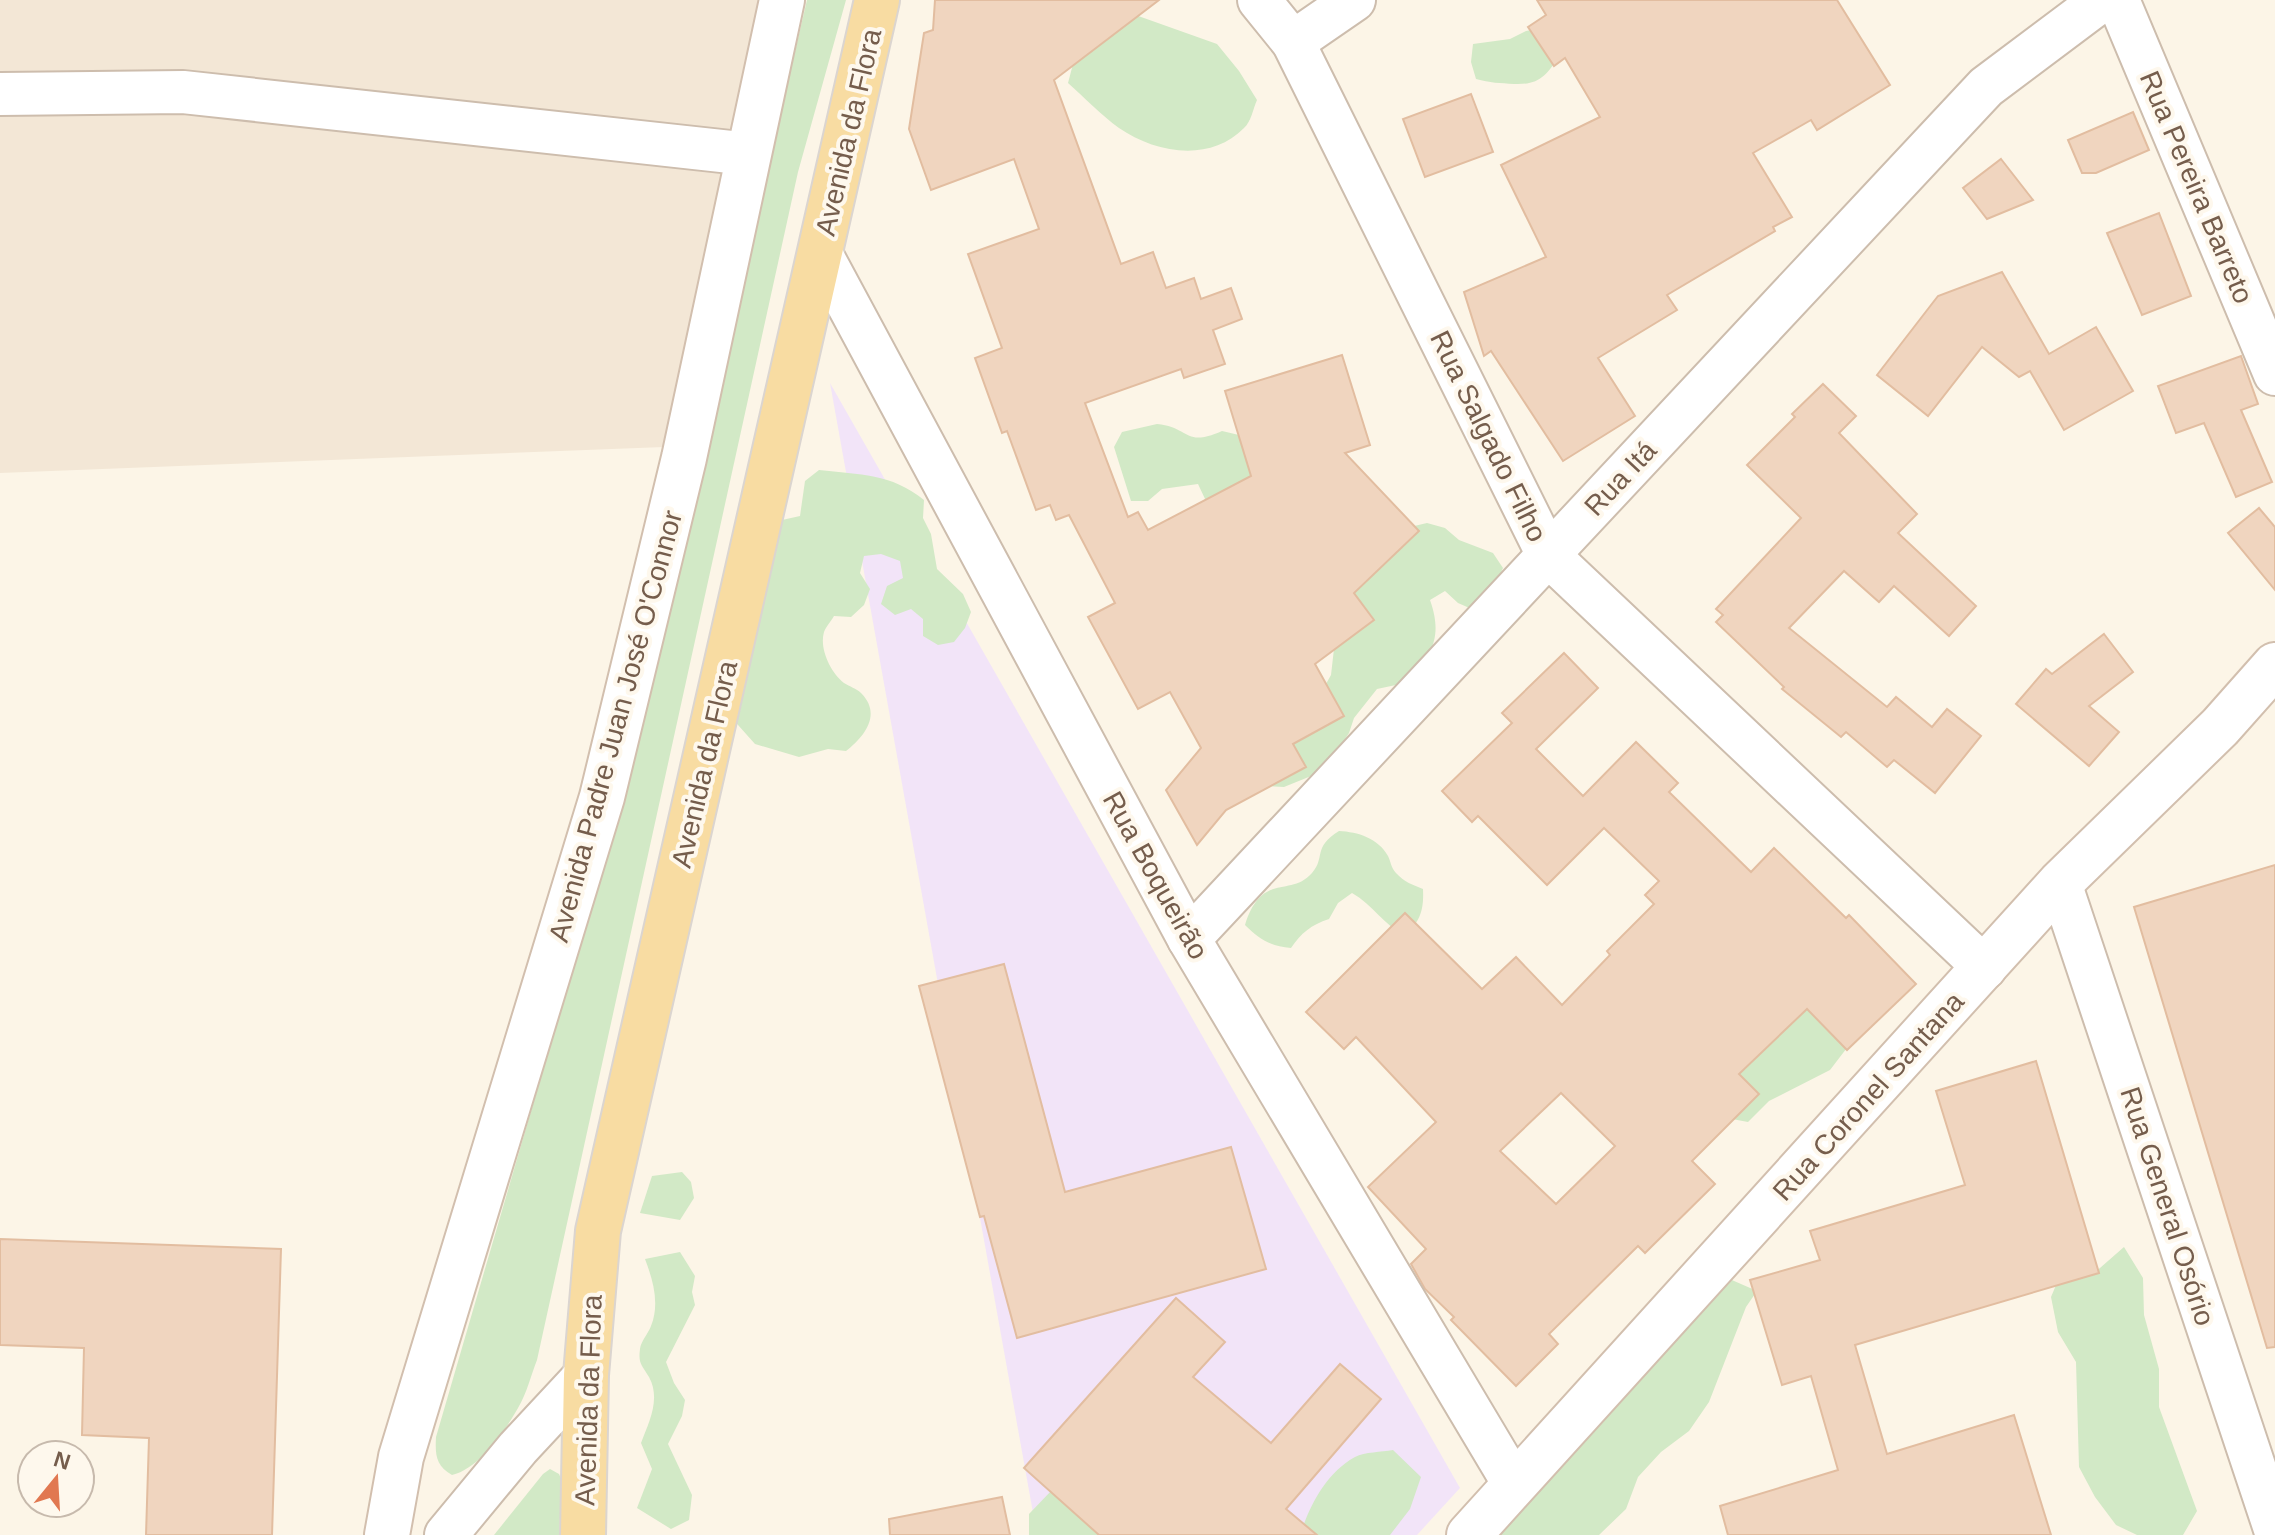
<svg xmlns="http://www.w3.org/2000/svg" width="2275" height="1535" viewBox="0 0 2275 1535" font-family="Arial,sans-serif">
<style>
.residential{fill:#f3e7d6}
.education{fill:#f2e4f8}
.green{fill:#d2e9c6}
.building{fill:#f0d5bf;stroke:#e2bda0;stroke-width:2;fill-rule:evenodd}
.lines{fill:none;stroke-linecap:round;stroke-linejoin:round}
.street-casing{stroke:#cdbdad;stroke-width:46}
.secondary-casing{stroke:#d2bfae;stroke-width:48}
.primary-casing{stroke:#dbd5d0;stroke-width:48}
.street{stroke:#fff;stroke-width:42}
.secondary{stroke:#fff;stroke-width:44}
.primary{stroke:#f8dca2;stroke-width:44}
.labels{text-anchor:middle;stroke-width:8;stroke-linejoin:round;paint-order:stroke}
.street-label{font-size:28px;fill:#755d4c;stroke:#fef8ed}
</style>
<rect width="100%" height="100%" fill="#fcf5e7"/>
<!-- residential -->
<polygon class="residential" points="0,0 762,0 664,447 0,473"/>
<!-- education -->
<polygon class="education" points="830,383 1460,1488 1417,1535 1037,1535"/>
<!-- green -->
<g class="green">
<path d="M807,0H846L798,172L537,1360C531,1375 527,1393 518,1408C505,1431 479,1469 452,1475C436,1466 435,1455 436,1437L615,823Z"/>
<path d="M1113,7L1217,44L1239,71L1257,100C1253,109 1251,122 1244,128C1210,163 1155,153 1119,128C1101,115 1085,98 1068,83L1083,26Z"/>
<path d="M1543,28L1560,56C1545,76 1540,85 1514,84C1500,83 1490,83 1476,79L1471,62L1473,44L1510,39L1526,31Z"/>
<path d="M1157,424C1190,427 1184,448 1222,431L1239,435L1251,469L1250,486L1206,501L1198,484L1162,489L1148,501H1131L1114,447L1122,432Z"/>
<path d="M819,470C860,475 891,473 924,500L923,518L931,534L937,569L963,594L971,612L965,628L954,642L938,645L923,636V619L911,609L895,615L881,604L887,586L903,578L900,561L881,554L864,556L860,573L870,589L864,605L851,617L834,616C831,621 826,627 824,632C819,649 831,673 844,683C850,687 856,688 861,693C882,714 865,736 846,751L828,749L799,757L755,744L730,716L766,529L782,520L800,516L805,481Z"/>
<path d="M1427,523L1445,528L1459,540L1493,553L1503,568L1488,600L1474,610L1458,603L1445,591L1430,600C1443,637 1432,653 1410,682L1377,689L1354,718L1349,733L1329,763L1316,774L1284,787L1268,786L1331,675L1335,640L1318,617L1410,527Z"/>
<path d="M1339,831C1358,832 1378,838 1388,856C1391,862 1391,868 1396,873C1404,882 1413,885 1423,889C1424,911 1420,921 1405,936C1384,925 1373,905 1352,893L1338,903L1329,919C1311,925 1301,933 1291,948C1270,946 1259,939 1245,925C1262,871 1290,898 1312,873C1326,857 1312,848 1339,831Z"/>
<polygon points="1806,1008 1853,1040 1830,1070 1769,1101 1748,1122 1732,1119 1730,1076"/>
<polygon points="682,1172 691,1182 694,1198 680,1220 640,1213 652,1176"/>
<polygon points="2124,1247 2143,1278 2144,1315 2159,1369 2159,1407 2197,1511 2183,1535 2137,1535 2116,1525 2095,1497 2079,1467 2076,1362 2058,1332 2051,1297 2065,1264 2092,1275"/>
<path d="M680,1252L695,1276L692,1292L695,1305L666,1362L674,1383L685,1400L682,1416L668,1444L692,1495L689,1520L671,1529L637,1508L652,1469L641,1443C649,1422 661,1399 649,1377C642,1365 638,1364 640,1349C641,1341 648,1334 651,1326C660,1304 653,1280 645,1259Z"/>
<polygon points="1725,1277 1757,1291 1746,1307 1709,1402 1689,1431 1661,1452 1638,1477 1626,1509 1599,1535 1474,1535"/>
<path d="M1393,1450L1421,1477L1410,1509L1390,1535H1300C1310,1505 1326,1473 1355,1457C1365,1452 1381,1452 1393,1450Z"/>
<polygon points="550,1469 559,1474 562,1481 559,1535 494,1535 543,1474"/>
<polygon points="1053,1489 1114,1535 1029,1535 1029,1514"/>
</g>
<!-- building -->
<g class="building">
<polygon points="935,0 1159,0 1054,80 1121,264 1153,252 1166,288 1194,278 1201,299 1231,288 1242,319 1213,330 1225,364 1184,378 1181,369 1085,403 1128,517 1138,512 1148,530 1251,476 1225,391 1342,355 1370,445 1345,453 1419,531 1354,593 1374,620 1315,664 1344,716 1293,744 1306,767 1226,810 1197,845 1166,790 1201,748 1170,692 1138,709 1088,617 1115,603 1069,515 1056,520 1050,505 1036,510 1007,431 1002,433 975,358 1002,348 968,254 1039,229 1014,159 931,190 909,129 924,33 933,30"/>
<polygon points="1537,0 1837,0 1890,85 1817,130 1811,120 1753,153 1792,217 1773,227 1775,231 1667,295 1677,310 1598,358 1635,416 1563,461 1491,351 1484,356 1464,292 1546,257 1501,165 1600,117 1565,58 1554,66 1528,27 1546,15"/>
<polygon points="1471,94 1493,152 1425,177 1403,119"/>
<polygon points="2133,112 2149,150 2096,173 2082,173 2068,140"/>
<polygon points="2001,159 2033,200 1987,219 1963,188"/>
<polygon points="2159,213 2191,296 2142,315 2107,233"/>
<polygon points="2002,272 2049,354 2096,327 2133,391 2064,430 2030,371 2019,377 1982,347 1928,416 1877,375 1938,296"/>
<polygon points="2241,356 2258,404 2241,410 2272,482 2236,497 2204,423 2176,433 2158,386"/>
<polygon points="1823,384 1856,416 1839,433 1917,514 1898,533 1976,606 1949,636 1894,586 1879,602 1844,571 1789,628 1887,707 1896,697 1932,727 1947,709 1981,736 1935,793 1894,760 1887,767 1846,732 1841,737 1782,689 1784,687 1716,622 1723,615 1716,609 1801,518 1747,465 1795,417 1792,414"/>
<polygon points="2259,508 2275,527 2275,590 2228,533"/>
<polygon points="2104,634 2133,672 2089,706 2119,732 2089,766 2016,704 2046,669 2052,674"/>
<path d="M1564,653L1598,688L1536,749L1583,796L1636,742L1678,783L1669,792L1751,872L1774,848L1846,918L1849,915L1916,984L1847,1050L1807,1009L1739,1074L1759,1094L1692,1161L1715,1184L1645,1253L1638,1246L1549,1334L1558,1344L1516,1386L1451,1320L1454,1317L1425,1289L1411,1264L1426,1249L1368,1187L1436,1122L1356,1037L1344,1049L1306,1012L1405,913L1482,989L1516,957L1562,1005L1610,955L1607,951L1654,904L1645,895L1659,881L1604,828L1547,885L1478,816L1472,822L1442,791L1512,723L1502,713ZM1561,1093L1615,1146L1556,1204L1500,1151Z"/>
<polygon points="2275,865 2275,1347 2267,1348 2134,907"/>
<polygon points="1004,964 1065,1192 1231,1147 1266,1269 1017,1338 984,1216 980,1217 919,986"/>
<polygon points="2036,1061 2099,1273 1855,1345 1887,1454 2014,1415 2051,1535 1728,1535 1720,1506 1838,1470 1811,1376 1782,1385 1750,1280 1820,1260 1810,1231 1965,1185 1936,1091"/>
<polygon points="0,1239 281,1249 272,1535 146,1535 149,1438 82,1435 84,1348 0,1345"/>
<polygon points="1176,1298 1225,1342 1193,1377 1271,1443 1340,1364 1381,1399 1286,1509 1317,1535 1099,1535 1024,1468"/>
<polygon points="1002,1497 1010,1535 890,1535 889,1519"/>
</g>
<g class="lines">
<defs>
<g id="street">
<polyline points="1259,0 1293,42 1548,555 1985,968"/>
<polyline points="2118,0 2275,374"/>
<polyline points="1293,42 1354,0"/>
<polyline points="0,94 183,92 749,154"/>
<polyline points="821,254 1189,939 1514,1484"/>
<polyline points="2060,883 2275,1529"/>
<polyline points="1189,939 1986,87 2102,0"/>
<polyline points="446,1535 518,1448 586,1375"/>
</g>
<g id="secondary">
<polyline points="387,1535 401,1457 602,797 684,458 782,0"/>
<polyline points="1469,1535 2060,883 2220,727 2275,665"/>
</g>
<polyline id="primary" points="583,1535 586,1375 598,1231 877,0"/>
</defs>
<!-- street casing -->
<use href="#street" class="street-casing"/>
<!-- secondary casing -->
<use href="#secondary" class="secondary-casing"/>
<!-- primary casing -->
<use href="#primary" class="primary-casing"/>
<!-- street -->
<use href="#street" class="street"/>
<!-- secondary -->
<use href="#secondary" class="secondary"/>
<!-- primary -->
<use href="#primary" class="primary"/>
</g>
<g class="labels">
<!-- street labels -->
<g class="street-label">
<text transform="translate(848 132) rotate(-77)" y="10">Avenida da Flora</text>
<text transform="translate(2197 187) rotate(67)" y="10">Rua Pereira Barreto</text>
<text transform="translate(1489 436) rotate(64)" y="10">Rua Salgado Filho</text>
<text transform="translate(1620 478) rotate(-47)" y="10">Rua Itá</text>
<text transform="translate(615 726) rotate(-75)" y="10">Avenida Padre Juan José O'Connor</text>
<text transform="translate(704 764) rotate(-77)" y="10">Avenida da Flora</text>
<text transform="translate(1156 875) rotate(61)" y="10">Rua Boqueirão</text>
<text transform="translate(1868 1096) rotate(-48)" y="10">Rua Coronel Santana</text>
<text transform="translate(2168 1206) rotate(72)" y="10">Rua General Osório</text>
<text transform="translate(588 1400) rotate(-88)" y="10">Avenida da Flora</text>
</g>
</g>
<!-- north arrow -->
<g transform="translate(56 1479) rotate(18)"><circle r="38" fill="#fef8ed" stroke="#c7baad" stroke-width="2"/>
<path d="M0-6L14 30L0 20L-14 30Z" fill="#e17851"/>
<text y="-12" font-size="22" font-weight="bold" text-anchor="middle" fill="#755d4c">N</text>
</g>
</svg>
